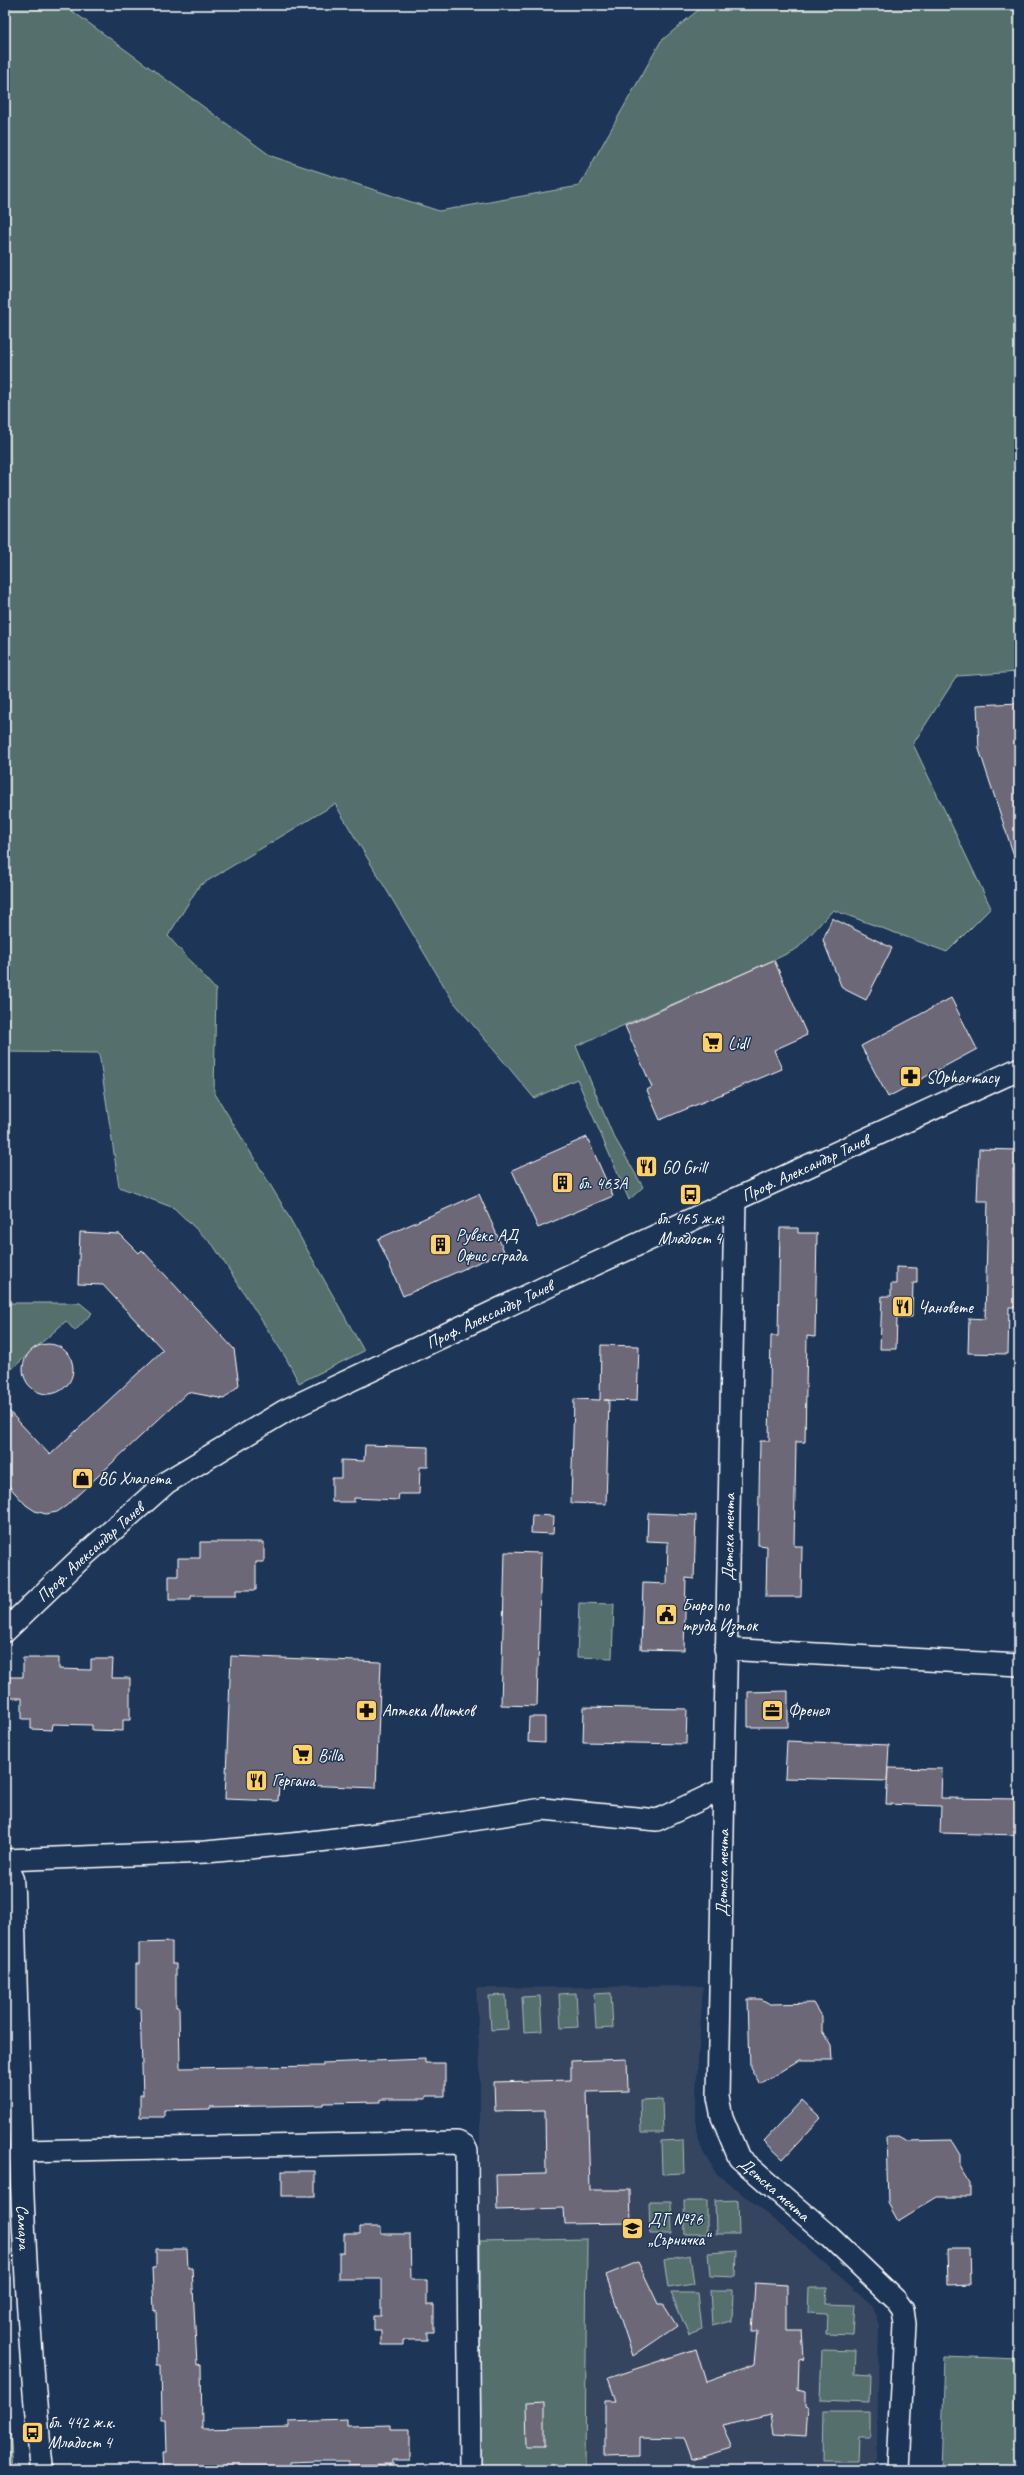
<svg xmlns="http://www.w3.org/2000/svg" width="1024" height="2475" viewBox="0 0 1024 2475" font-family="Caveat,sans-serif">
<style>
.built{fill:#354461}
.green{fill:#546f6c;stroke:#aab7b6}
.building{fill:#6c6777;stroke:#fff}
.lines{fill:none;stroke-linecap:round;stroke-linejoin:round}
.street-casing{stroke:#fff;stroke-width:24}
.secondary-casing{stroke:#fff;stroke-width:25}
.street{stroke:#1d3557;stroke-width:21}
.secondary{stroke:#1d3557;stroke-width:22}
.labels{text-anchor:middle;stroke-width:3;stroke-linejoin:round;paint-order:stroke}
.poi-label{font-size:17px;fill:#fff;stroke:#1d3557;text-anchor:start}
.street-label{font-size:17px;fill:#fff;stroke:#1d3557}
</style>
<rect width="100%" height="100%" fill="#1d3557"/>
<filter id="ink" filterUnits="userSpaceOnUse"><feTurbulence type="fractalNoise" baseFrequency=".025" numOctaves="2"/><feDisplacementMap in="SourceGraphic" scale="8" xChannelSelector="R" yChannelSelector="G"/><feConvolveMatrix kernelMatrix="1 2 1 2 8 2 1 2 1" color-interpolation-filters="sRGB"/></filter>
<g filter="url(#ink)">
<!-- built -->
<polygon class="built" points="703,1986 696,2092 696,2130 703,2152 715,2172 796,2238 871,2304 879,2325 877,2461 866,2470 585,2470 587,2239 480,2241 480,2068 476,1988"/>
<!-- green -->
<g class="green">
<polygon points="5,5 64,5 271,156 439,211 579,186 661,41 704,5 1019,5 1019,672 957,676 913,744 991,908 947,952 833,910 798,948 774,960 576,1046 612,1133 643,1187 629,1200 577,1079 534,1098 453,1001 335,804 199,886 168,936 216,990 214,1092 280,1201 364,1351 299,1383 286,1358 213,1245 174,1208 119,1187 99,1053 5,1052"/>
<polygon points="6,1303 80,1303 92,1313 75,1331 66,1321 5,1375"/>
<polygon points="579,1603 614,1604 612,1658 577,1657"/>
<polygon points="576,1993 578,2027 561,2028 559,1994"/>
<polygon points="611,1993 613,2028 596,2029 594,1994"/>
<polygon points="506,1995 508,2029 491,2030 489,1996"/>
<polygon points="540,1996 542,2031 524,2032 522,1997"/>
<polygon points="662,2099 663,2133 641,2133 640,2100"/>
<polygon points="683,2140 684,2173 662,2174 661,2141"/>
<polygon points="738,2200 739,2234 716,2234 715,2201"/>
<polygon points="649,2201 671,2201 672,2234 650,2234"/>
<polygon points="684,2201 707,2201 707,2234 685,2234"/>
<polygon points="587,2239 585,2468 481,2470 480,2241"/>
<polygon points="737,2251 736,2277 710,2276 708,2253"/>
<polygon points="690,2255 694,2284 668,2288 664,2260"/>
<polygon points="809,2288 827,2288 826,2304 855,2305 853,2335 826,2334 827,2314 808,2313"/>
<polygon points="710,2290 733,2290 732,2321 712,2326"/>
<polygon points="671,2293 698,2293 702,2330 689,2335"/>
<polygon points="822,2350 856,2351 855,2374 870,2375 869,2402 820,2400"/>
<polygon points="945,2356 1019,2359 1019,2470 941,2470"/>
<polygon points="5,2365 13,2470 5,2470"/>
<polygon points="824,2412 870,2412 870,2436 858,2436 857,2461 823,2461"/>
</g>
<!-- building -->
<g class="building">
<polygon points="1019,703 1019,862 1016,862 979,749 977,705"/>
<polygon points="832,918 892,948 866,1000 842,988 823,940"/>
<polygon points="774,960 807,1035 774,1050 782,1069 660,1120 647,1090 652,1087 625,1026"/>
<polygon points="951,998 977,1049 888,1097 861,1046"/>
<polygon points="587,1137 613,1196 538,1228 512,1170"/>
<polygon points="979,1149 1017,1150 1017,1169 1013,1169 1013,1202 1019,1202 1019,1307 1009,1307 1008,1354 968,1353 969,1318 985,1319 988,1201 977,1201"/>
<polygon points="479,1194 504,1251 403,1296 378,1239"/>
<polygon points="780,1228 798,1228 798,1233 817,1233 815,1337 807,1336 805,1442 796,1442 794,1546 802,1546 801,1597 766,1597 767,1546 758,1545 760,1441 769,1441 771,1336 778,1336"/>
<polygon points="80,1232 120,1234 139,1253 142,1250 234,1349 239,1385 224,1399 188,1392 66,1506 57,1512 46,1514 35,1511 26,1505 5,1482 5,1407 50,1455 163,1350 103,1285 78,1284"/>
<polygon points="896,1267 917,1268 917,1283 913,1283 912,1317 897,1317 896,1349 880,1349 882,1296 891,1296 891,1284 896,1284"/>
<circle cx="48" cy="1369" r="25"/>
<polygon points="601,1345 639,1346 637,1401 604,1400 609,1400 606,1504 571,1503 574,1399 600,1400"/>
<polygon points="365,1445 428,1447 428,1467 420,1467 419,1494 399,1494 398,1500 354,1498 354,1502 332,1502 332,1478 341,1478 341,1460 364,1461"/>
<polygon points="648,1513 696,1515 694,1579 686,1578 684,1650 641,1649 643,1583 667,1584 668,1542 647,1541"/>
<polygon points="532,1515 554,1516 553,1534 531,1533"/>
<polygon points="200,1542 264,1542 264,1562 256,1562 256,1590 236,1590 236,1596 191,1596 191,1600 169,1600 169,1576 178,1576 178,1558 200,1558"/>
<polygon points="505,1552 541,1553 537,1706 501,1705"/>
<polygon points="231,1656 381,1662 376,1788 279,1784 278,1801 225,1799"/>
<polygon points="23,1658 59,1658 59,1669 91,1670 91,1659 113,1659 112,1678 130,1678 130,1720 123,1720 123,1731 92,1730 92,1725 53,1724 52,1730 31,1729 31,1719 22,1719 22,1698 8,1698 8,1677 23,1677"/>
<polygon points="788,1691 788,1727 748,1727 748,1692"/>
<polygon points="584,1707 687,1709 686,1744 583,1742"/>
<polygon points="529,1717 545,1717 545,1743 528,1742"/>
<polygon points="787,1741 889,1745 887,1781 785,1778"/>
<polygon points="888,1768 942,1769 941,1798 1019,1799 1019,1835 940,1833 941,1806 886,1804"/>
<polygon points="172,1942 172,1964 176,1964 176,2007 179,2007 180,2068 323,2066 323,2063 425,2059 425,2063 445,2063 445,2096 426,2096 426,2099 381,2099 381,2102 323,2103 323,2105 210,2107 210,2109 164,2110 164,2117 140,2117 140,2095 143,2095 140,2008 136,2008 136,1964 139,1964 139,1943"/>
<polygon points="748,1999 761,1999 770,2004 813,2003 822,2018 822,2031 831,2046 832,2060 799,2060 760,2084 750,2067"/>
<polygon points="627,2059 628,2091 587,2092 590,2190 630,2190 631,2223 565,2224 564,2208 497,2210 496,2175 546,2174 545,2110 495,2111 494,2082 571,2080 571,2061"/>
<polygon points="802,2100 821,2118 783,2159 764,2141"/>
<polygon points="886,2136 899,2136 908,2141 951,2140 960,2155 960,2167 970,2183 970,2197 937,2197 898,2221 888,2203"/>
<rect x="282" y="2171" width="33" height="25"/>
<polygon points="360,2227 381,2227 381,2234 410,2234 411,2280 427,2280 427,2305 434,2305 434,2332 427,2332 427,2340 403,2340 403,2345 381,2345 381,2331 374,2331 374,2316 381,2316 381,2279 339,2279 339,2253 344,2253 344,2234 360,2234"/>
<polygon points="948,2248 969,2248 970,2284 949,2285"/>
<polygon points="156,2249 187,2249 188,2268 192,2268 197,2365 201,2364 202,2429 289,2427 289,2422 347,2420 347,2426 391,2425 391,2429 410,2429 410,2460 392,2460 392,2464 348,2465 348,2461 316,2461 290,2462 290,2466 164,2470 163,2452 167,2452 166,2420 162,2420 161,2365 157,2365 156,2310 154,2311 152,2268 156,2268"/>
<polygon points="638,2262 658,2304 663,2304 677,2326 633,2356 606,2275"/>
<polygon points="755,2283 787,2285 787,2330 802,2330 804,2359 799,2360 798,2390 805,2392 805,2408 808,2409 806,2436 774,2434 771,2415 722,2426 732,2448 692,2460 684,2438 640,2437 640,2455 605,2456 605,2401 616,2401 608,2378 696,2349 706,2382 754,2365 757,2332 752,2332"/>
<polygon points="545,2402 545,2446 527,2446 526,2403"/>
</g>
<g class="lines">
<defs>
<g id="street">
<path id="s1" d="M735,1199L718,2097L722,2117L739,2158L829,2236L896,2300L903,2310L905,2324L898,2470"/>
<polyline points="725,1649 1019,1665"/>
<polyline points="5,1860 206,1852 302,1843 395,1832 543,1809 657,1820 723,1789"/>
<polyline points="22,2151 457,2142 464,2145 467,2151 470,2470"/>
</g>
<g id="secondary">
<path id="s2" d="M5,1631L78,1561L167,1482L285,1411L582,1270L1019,1069"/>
<path id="s3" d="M5,1865L12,1879L13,1892C19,2085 21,2279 42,2470"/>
</g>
</defs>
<!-- street casing -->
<use href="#street" class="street-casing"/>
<!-- secondary casing -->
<use href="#secondary" class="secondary-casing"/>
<!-- street -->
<use href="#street" class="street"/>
<!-- secondary -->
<use href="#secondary" class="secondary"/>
</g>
</g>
<!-- icons -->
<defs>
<symbol id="supermarket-square" viewBox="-11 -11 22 22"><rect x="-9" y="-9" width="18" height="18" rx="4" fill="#ffd166" stroke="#1d3557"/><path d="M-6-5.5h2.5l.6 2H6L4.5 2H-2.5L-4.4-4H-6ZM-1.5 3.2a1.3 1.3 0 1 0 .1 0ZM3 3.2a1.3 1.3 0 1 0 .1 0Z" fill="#111"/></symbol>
<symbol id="pharmacy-square" viewBox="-11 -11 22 22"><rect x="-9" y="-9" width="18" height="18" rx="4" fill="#ffd166" stroke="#1d3557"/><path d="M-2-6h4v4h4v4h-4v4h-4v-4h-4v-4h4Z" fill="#111"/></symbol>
<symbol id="restaurant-square" viewBox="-11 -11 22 22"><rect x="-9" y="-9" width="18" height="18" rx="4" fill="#ffd166" stroke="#1d3557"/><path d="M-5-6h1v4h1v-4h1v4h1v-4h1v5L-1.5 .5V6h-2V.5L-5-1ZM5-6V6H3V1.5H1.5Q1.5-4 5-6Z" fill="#111"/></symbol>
<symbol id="building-square" viewBox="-11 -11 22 22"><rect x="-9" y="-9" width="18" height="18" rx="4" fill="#ffd166" stroke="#1d3557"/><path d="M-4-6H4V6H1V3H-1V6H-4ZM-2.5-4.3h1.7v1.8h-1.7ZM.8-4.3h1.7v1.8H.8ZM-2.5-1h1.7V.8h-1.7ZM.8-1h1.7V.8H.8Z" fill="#111"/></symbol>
<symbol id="bus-square" viewBox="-11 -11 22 22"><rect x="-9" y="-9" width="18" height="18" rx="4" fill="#ffd166" stroke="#1d3557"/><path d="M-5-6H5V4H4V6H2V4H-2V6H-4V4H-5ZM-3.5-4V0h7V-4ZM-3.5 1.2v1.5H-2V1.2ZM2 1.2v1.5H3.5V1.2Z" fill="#111"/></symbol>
<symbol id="shop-square" viewBox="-11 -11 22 22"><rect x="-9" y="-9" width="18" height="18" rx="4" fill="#ffd166" stroke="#1d3557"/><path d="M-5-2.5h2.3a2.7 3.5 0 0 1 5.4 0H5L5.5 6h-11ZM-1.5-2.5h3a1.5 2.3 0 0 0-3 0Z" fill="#111"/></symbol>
<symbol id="civic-square" viewBox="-11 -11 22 22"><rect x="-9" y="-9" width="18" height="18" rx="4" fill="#ffd166" stroke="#1d3557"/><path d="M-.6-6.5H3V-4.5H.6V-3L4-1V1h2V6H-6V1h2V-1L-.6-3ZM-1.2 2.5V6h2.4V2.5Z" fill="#111"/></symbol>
<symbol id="office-square" viewBox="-11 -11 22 22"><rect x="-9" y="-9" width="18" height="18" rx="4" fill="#ffd166" stroke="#1d3557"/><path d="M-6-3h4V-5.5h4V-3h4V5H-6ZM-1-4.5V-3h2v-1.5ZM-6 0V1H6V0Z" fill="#111"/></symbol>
<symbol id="school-square" viewBox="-11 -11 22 22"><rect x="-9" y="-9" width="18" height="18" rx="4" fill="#ffd166" stroke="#1d3557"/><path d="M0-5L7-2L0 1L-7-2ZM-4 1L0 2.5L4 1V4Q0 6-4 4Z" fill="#111"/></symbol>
</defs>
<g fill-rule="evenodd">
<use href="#supermarket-square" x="700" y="1030" width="25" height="25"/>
<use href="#pharmacy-square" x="898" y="1064" width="25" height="25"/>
<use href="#restaurant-square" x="634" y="1154" width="25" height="25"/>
<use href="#building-square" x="550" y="1170" width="25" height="25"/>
<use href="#bus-square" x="678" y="1182" width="25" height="25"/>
<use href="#building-square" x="428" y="1232" width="25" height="25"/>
<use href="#restaurant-square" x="890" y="1294" width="25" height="25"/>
<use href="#shop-square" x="70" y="1466" width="25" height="25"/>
<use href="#civic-square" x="654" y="1602" width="25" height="25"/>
<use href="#pharmacy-square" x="354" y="1698" width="25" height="25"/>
<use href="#office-square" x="760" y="1698" width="25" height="25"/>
<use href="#supermarket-square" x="290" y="1742" width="25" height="25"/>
<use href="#restaurant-square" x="244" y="1768" width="25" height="25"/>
<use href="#school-square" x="620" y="2216" width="25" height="25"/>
<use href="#bus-square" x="20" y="2420" width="25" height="25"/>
</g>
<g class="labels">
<!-- poi labels -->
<g class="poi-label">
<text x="728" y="1049">Lidl</text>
<text x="926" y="1083">SOpharmacy</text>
<text x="662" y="1173">GO Grill</text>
<text x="578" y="1189">бл. 463А</text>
<text x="690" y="1224" text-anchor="middle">бл. 465 ж.к.<tspan x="690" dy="20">Младост 4</tspan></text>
<text x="456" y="1241">Рувекс АД<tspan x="456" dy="20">Офис сграда</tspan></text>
<text x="918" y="1313">Чановете</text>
<text x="98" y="1484">BG Хлапета</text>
<text x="682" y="1611">Бюро по<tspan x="682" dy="20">труда Изток</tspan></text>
<text x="382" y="1716">Аптека Митков</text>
<text x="788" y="1716">Френел</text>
<text x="318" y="1761">Billa</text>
<text x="272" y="1786">Гергана</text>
<text x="648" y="2225">ДГ №76<tspan x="648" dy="20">„Сърничка“</tspan></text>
<text x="48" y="2428">бл. 442 ж.к.<tspan x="48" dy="20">Младост 4</tspan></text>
</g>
<!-- street labels -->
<g class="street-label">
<text dy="6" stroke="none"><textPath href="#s2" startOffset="932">Проф. Александър Танев</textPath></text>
<text dy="6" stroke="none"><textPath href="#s2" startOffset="584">Проф. Александър Танев</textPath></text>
<text transform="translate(728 1537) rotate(-89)" y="6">Детска мечта</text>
<text dy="6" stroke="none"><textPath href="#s2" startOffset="116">Проф. Александър Танев</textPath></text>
<text transform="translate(722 1873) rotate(-89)" y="6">Детска мечта</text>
<text dy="6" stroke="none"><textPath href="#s1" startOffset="1010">Детска мечта</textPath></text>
<text dy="6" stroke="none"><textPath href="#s3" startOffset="364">Самара</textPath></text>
</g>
</g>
<!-- margin -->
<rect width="1024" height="2475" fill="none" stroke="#1d3557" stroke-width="20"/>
<rect x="10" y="10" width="1004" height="2455" fill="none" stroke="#fff" stroke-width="1.5" filter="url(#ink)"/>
</svg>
